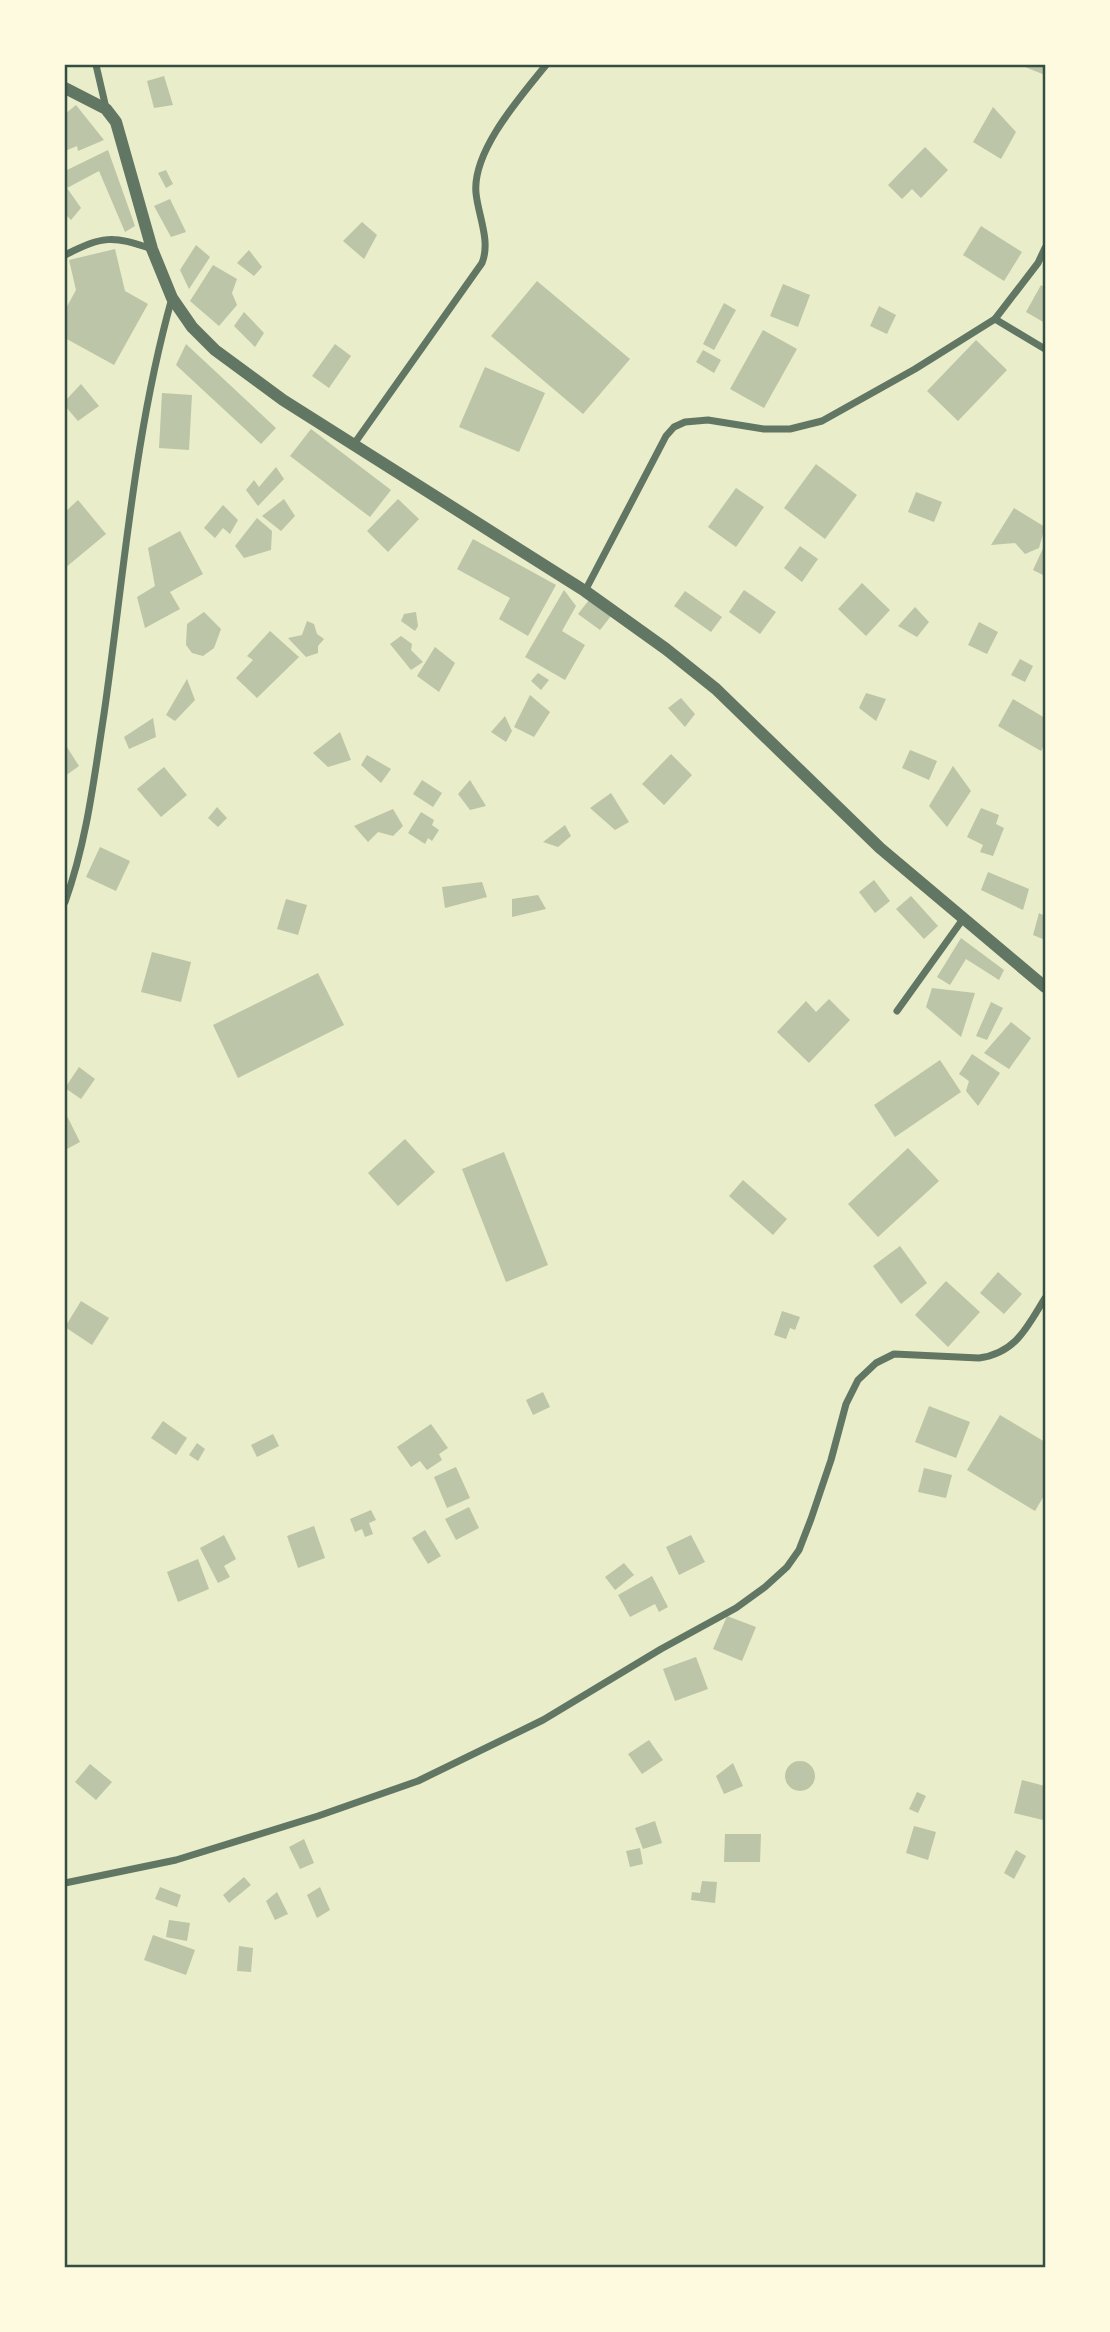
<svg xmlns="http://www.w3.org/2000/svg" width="1110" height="2332" viewBox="0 0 1110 2332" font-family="'Titillium Web',sans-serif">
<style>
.building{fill:#bcc5a7}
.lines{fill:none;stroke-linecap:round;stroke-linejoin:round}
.minor{stroke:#617663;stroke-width:7}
.tertiary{stroke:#617663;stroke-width:12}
.neatline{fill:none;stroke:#344e41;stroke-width:2.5}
</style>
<rect width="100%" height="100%" fill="#e9edc9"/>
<!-- building -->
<g class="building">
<polygon points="1020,65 1045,65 1045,75"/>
<polygon points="164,76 173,105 154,108 147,81"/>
<polygon points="76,105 104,140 78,151 77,146 65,151 65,114"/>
<polygon points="993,107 1016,132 1001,159 973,142"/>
<polygon points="925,147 948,170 921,198 912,189 902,199 888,185"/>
<polygon points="108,150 135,226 125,232 99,171 67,188 81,208 71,220 65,214 65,171"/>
<polygon points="166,170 173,184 166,188 158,173"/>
<polygon points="170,199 186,232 171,237 154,206"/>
<polygon points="362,222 377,235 364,259 343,241"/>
<polygon points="981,226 1022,252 1004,281 963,255"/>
<polygon points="196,245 210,257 189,289 180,270"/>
<polygon points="115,249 125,291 148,304 114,365 65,338 65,310 76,290 69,260"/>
<polygon points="249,250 262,267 254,276 237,263"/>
<polygon points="213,265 237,279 232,293 237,305 219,326 190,301"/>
<polygon points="537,281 630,359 583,414 491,336"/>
<polygon points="783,284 810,295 798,327 770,316"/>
<polygon points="1041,285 1045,288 1045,323 1026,312"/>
<polygon points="724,303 736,310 714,350 703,344"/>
<polygon points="879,306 896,315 887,334 870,326"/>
<polygon points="244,312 264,333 255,347 234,326"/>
<polygon points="763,330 797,349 764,408 730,389"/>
<polygon points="976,340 1007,370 958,421 927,391"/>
<polygon points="186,344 276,428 261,444 176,365"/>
<polygon points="335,344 351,356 329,388 312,376"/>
<polygon points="703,350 721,360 714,373 696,362"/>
<polygon points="485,367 545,393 519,452 459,427"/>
<polygon points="81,384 99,406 78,421 65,406 65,401"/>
<polygon points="162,393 192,395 189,450 159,448"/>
<polygon points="311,429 391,490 370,517 290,456"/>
<polygon points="816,464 857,495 825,539 784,508"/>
<polygon points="276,467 284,479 258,506 246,490 254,480 259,487"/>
<polygon points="736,488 764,507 736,547 708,527"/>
<polygon points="916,492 942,502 934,522 908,512"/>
<polygon points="284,499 295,516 281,531 262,516"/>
<polygon points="398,499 419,519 388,552 367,531"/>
<polygon points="78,500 106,534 65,568 65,512"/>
<polygon points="223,505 238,520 230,534 223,528 215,538 204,528"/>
<polygon points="1014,508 1045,527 1039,548 1025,554 1015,543 991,545"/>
<polygon points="257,518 272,531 271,550 244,558 235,546"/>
<polygon points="180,531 203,574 170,592 180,609 145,628 137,597 155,586 148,548"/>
<polygon points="473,539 556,585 528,636 499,619 510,598 457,569"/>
<polygon points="1045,544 1045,576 1033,570"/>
<polygon points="800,546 818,559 802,582 784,568"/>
<polygon points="862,583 890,610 866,636 838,609"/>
<polygon points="564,590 576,606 562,631 585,645 565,680 525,657"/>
<polygon points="744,590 776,612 760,634 729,612"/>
<polygon points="685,591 722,617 711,632 674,606"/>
<polygon points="589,600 611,616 600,630 578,614"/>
<polygon points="915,607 929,622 917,637 898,626"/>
<polygon points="204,612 221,629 214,648 203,656 192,653 186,645 187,624"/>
<polygon points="416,612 418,626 415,631 401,621 404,614"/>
<polygon points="307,621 314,624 317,634 324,639 318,646 318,653 306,657 288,638 302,635"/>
<polygon points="979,622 998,632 987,654 968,645"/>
<polygon points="270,631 299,657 257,698 236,678 253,660 247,656"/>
<polygon points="401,636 412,644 411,650 423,662 411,670 390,644"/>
<polygon points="435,647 455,663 439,692 417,676"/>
<polygon points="1020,659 1033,666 1025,682 1011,675"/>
<polygon points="538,673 549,680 541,690 531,681"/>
<polygon points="187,679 195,700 175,721 166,715"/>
<polygon points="866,693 886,699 876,721 859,708"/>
<polygon points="530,695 550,712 534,737 514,727"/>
<polygon points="681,698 695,714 685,727 668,708"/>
<polygon points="1013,699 1045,718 1045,744 1041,751 998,726"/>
<polygon points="505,716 512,731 506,742 491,732"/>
<polygon points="153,718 156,737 129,749 124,737"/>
<polygon points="340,732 351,760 328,767 313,753"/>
<polygon points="65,744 79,766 65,776"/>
<polygon points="910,750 937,761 929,780 902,768"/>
<polygon points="671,754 692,775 664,805 642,784"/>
<polygon points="367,755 391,769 381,783 361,765"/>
<polygon points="953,766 971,791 947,827 929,806"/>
<polygon points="164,767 187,795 161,817 137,789"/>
<polygon points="422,780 442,793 433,807 413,794"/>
<polygon points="470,780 486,806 470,810 458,794"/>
<polygon points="611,793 629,822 615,830 590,808"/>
<polygon points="217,807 227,818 218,827 208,818"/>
<polygon points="981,808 999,815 996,824 1004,828 993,856 980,852 983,845 967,837"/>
<polygon points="393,809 403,826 393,836 378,832 368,842 354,826"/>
<polygon points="421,812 434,820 432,825 439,830 432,841 428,838 425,844 408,833"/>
<polygon points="565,825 571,836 558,847 543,842"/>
<polygon points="100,847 130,861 116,891 86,877"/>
<polygon points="988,872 1029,889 1023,910 981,890"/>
<polygon points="874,880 890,901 875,913 859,892"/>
<polygon points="482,882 487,897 445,908 442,887"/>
<polygon points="538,895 546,909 512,917 512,899"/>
<polygon points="911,896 938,926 924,939 896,909"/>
<polygon points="286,899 307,905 298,935 277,929"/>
<polygon points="1039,913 1045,916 1045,940 1033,935"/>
<polygon points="961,938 1004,970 999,980 966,959 950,985 937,977"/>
<polygon points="152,952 191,962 181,1002 141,992"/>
<polygon points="318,973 344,1025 238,1078 213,1025"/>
<polygon points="932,988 975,993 961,1037 926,1007"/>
<polygon points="829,999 850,1020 809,1063 777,1032 806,1001 816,1012"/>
<polygon points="991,1002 1003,1008 987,1040 976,1036"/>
<polygon points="1011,1022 1031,1038 1009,1069 984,1053"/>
<polygon points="972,1054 1000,1073 978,1106 966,1091 969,1081 959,1074"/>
<polygon points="940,1060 961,1092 895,1137 874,1105"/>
<polygon points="79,1067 95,1079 81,1099 65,1088"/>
<polygon points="65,1112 80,1142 65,1150"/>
<polygon points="405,1139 435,1172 398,1206 368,1173"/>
<polygon points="908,1148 939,1181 878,1237 848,1204"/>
<polygon points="504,1152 548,1265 506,1282 462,1169"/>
<polygon points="743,1180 787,1219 773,1235 729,1196"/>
<polygon points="900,1246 927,1283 901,1304 873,1266"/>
<polygon points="998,1272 1022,1294 1004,1314 980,1293"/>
<polygon points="946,1281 980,1312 948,1347 915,1315"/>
<polygon points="81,1301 109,1318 92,1345 65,1327"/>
<polygon points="782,1311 800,1317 795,1330 790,1328 786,1339 774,1335"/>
<polygon points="543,1392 550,1407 533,1415 526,1400"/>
<polygon points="929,1406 970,1422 956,1458 915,1442"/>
<polygon points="1000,1415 1045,1442 1045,1494 1035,1511 967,1470"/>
<polygon points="163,1421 187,1438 176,1455 151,1438"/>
<polygon points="431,1424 448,1448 439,1454 442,1460 427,1470 420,1461 411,1467 397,1447"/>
<polygon points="273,1434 279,1446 257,1457 251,1445"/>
<polygon points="197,1443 205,1449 198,1461 189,1455"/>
<polygon points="456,1467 470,1498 447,1508 434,1477"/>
<polygon points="924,1468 952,1475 946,1498 918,1492"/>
<polygon points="469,1507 479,1528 456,1540 445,1519"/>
<polygon points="371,1510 376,1520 369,1523 373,1534 365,1537 362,1529 355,1532 350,1519"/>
<polygon points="314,1526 325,1558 298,1568 287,1536"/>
<polygon points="425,1530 441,1556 428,1564 412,1538"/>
<polygon points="224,1535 236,1559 224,1566 230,1577 218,1583 200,1548"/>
<polygon points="691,1535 705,1562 679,1575 666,1547"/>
<polygon points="198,1559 209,1589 178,1602 167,1572"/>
<polygon points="624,1563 634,1575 615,1590 605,1577"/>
<polygon points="652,1576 668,1607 659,1612 655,1604 630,1617 618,1595"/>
<polygon points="727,1616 756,1627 742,1661 713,1649"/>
<polygon points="696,1657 708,1689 675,1701 663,1669"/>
<polygon points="649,1740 663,1760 642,1774 628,1754"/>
<circle cx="800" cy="1776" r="15"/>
<polygon points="733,1763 743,1786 724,1794 716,1776"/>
<polygon points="90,1764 112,1782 96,1800 75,1782"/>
<polygon points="1022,1780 1045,1786 1043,1820 1014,1813"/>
<polygon points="917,1792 926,1796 918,1813 909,1809"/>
<polygon points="655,1821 662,1843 643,1849 635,1828"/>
<polygon points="914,1826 936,1832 928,1860 906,1853"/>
<polygon points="725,1834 761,1834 760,1862 724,1862"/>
<polygon points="304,1839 314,1863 300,1869 289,1847"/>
<polygon points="640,1848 643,1864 630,1867 626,1851"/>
<polygon points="1016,1850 1026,1856 1014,1879 1004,1873"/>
<polygon points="244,1877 251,1885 229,1903 223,1895"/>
<polygon points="702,1881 717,1882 715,1903 691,1900 692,1892 700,1893"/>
<polygon points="160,1887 181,1895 177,1907 155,1899"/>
<polygon points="320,1887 330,1910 317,1918 307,1895"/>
<polygon points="277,1892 288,1914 275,1920 266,1901"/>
<polygon points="169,1920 190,1923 187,1941 166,1937"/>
<polygon points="153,1935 195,1950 186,1975 144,1960"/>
<polygon points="239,1946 253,1948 251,1972 237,1971"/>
</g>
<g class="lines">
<!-- minor -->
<g class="minor">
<polyline points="96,65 106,108"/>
<path d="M65,255C103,236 112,235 152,249"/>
<polyline points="995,319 1045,349"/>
<path d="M354,444L482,263C491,241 478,215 476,193C472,151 521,96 546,65"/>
<polyline points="585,591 666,436 674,427 685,422 708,420 764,429 790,429 822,421 915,369 995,319 1038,263 1045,248"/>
<path d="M65,902C87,841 94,778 104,714C124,575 134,433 172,298"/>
<polyline points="897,1011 963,919"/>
<path d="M65,1883L176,1860L318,1816L418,1781L543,1720L661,1649L736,1608L765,1587L787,1567L799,1550L811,1519L831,1460L846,1404L858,1380L876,1363L894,1354L979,1358C1016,1353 1027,1327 1045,1298"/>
</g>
<!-- tertiary -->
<polyline class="tertiary" points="65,88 106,109 116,122 152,249 172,298 192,327 215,350 283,400 585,591 666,649 716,689 880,848 1045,987"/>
</g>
<!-- border -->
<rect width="1110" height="2332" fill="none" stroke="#fefae0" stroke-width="133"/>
<rect x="66" y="66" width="978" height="2200" class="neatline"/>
</svg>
